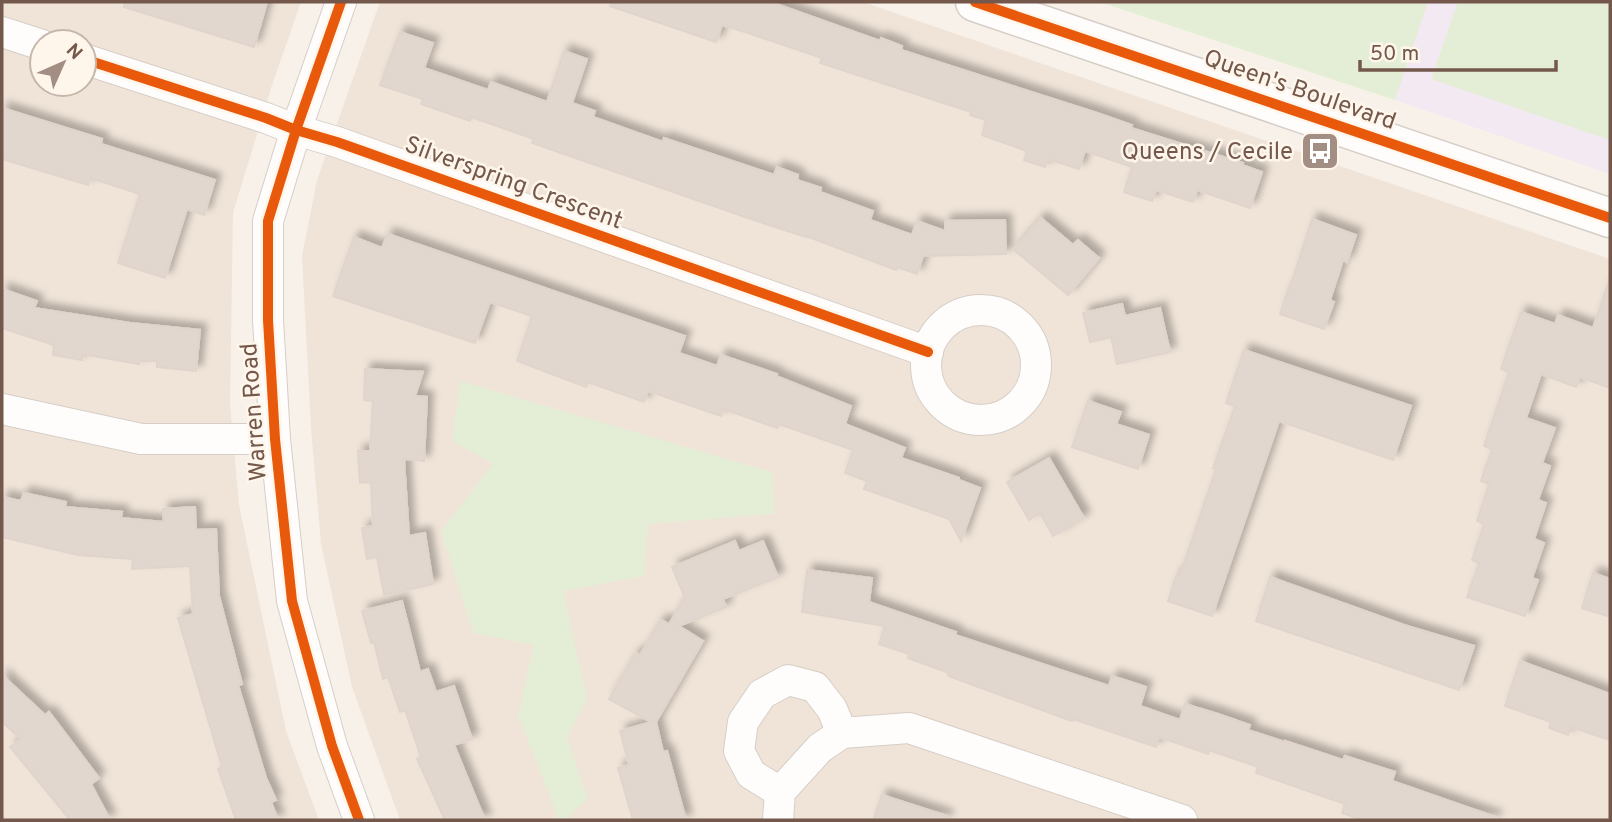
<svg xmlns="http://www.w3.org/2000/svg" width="1612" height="822" viewBox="0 0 1612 822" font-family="Overpass,sans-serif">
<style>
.residential{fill:#f0e4d8;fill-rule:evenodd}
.education{fill:#f3e9f2}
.green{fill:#e4edd5}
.building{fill:#e1d7cf;stroke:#e0d4cc;stroke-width:2;filter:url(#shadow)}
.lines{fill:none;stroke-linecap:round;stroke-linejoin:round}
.street-casing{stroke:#d6cec7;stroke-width:32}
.secondary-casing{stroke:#d6cec6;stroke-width:41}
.street{stroke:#fefdfc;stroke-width:30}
.secondary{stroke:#fefdfc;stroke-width:38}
.cycleway-casing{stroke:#fff6eb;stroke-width:15}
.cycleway{stroke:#e8590c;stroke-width:10}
.labels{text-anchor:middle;stroke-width:5;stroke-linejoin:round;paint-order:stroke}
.street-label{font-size:24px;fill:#74584b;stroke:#fff6eb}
.poi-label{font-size:24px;fill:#74584b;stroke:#fff6eb;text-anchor:end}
</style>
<defs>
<filter id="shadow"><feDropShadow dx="6" dy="-6" stdDeviation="3.5" flood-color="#0004"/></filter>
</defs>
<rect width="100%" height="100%" fill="#f7f1ea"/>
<!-- residential -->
<g class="residential">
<path d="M2,2H301L272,85L233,213L230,403L239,505L286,731L319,820H2ZM42,42H84V84H42Z"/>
<polygon points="380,2 863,2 1610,259 1610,820 400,820 352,687 321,544 311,428 302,256 317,180"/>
</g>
<!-- education -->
<polygon class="education" points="1428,2 1610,2 1610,174 1395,100"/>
<!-- green -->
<g class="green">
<polygon points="1100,2 1428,2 1395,100"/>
<polygon points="1458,2 1610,2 1610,140 1431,79"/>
<polygon points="460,381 772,472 775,514 648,524 644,576 563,591 587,699 567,738 588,799 564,820 559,820 518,715 534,645 473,633 441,531 493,464 452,441"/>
</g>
<!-- building -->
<g class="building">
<polygon points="125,2 267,2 254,47 124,7"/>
<polygon points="611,2 771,2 880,41 881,38 902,46 901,50 1097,113 1132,125 1131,128 1243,163 1242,165 1262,172 1250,208 1197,190 1193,202 1156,190 1152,201 1124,192 1132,167 1085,151 1079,169 1048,159 1045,167 1024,160 1027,151 982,135 986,120 970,115 971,112 820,63 822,58 748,33 722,25 716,42 610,6"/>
<polygon points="400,32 433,43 424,68 488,90 491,82 547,102 564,51 587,59 572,103 595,111 593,117 663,142 664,138 774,175 777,167 798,175 797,180 821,188 820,192 873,211 870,220 912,235 917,221 945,231 945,221 1005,220 1006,254 923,256 917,274 897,267 896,270 806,236 806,237 748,218 532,143 534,139 471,117 470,121 421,104 423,99 380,85"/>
<polygon points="2,108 102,139 101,144 215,180 204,215 187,209 165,278 118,263 140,194 90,178 88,185 2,159"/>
<polygon points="1041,218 1073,245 1078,240 1099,258 1068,295 1014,250"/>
<polygon points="1312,219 1356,235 1347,262 1343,260 1330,300 1334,302 1324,329 1280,314 1289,287 1290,288"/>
<polygon points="388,234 685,336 679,353 717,366 721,355 777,374 776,376 851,406 845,424 905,448 901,458 959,478 959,480 980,488 961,541 949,519 864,489 867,481 845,473 853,450 779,424 777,428 723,409 721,416 648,391 644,402 588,382 586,387 517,361 532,316 490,302 475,343 333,296 354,237 382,248"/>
<polygon points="1607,287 1610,288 1610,388 1580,377 1576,387 1541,374 1526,418 1555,428 1542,463 1550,466 1538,500 1546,503 1534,539 1544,543 1532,578 1538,580 1525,616 1467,597 1479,563 1472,560 1484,524 1477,521 1489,484 1481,481 1492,449 1484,446 1509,372 1501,369 1521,312 1555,324 1558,315 1593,328"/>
<polygon points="2,289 37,301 34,308 130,323 200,330 196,371 157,367 157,361 140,361 139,364 82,354 82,360 53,355 54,345 2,328"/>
<polygon points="1122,304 1125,316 1160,308 1170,352 1117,364 1111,337 1090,342 1083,313"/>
<polygon points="1244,350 1411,406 1393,460 1279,421 1212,616 1168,601 1177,574 1180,575 1216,469 1213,468 1235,406 1226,403"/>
<polygon points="365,369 423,372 415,396 427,397 424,461 404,459 409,536 425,533 433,584 384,595 377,557 367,559 362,528 373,526 371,482 360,483 358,451 370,451 373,401 364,400"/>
<polygon points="1088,401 1121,412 1116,424 1149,435 1138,469 1072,447"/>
<polygon points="1049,458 1084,518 1053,536 1040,513 1029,520 1007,482"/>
<polygon points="24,493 66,502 65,507 122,512 121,518 164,522 163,509 195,507 196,530 216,529 219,596 242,684 238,685 266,778 276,800 271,802 278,820 236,820 218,769 222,767 178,618 193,614 190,566 132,569 133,559 78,555 2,537 2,497 21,501"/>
<polygon points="735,541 739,551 763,541 778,577 723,599 726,607 679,626 703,641 656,722 663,752 667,751 686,820 633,820 618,768 629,765 620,731 651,722 609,699 636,653 640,655 661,620 669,624 685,598 672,567"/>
<polygon points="807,570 872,578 869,602 956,632 955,635 1109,686 1112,676 1146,687 1140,706 1180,720 1185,704 1218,714 1250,725 1248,730 1285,742 1285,741 1343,760 1345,756 1395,772 1392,781 1496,817 1495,820 1363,820 1342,813 1345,804 1256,773 1258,767 1209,750 1208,754 1159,737 1156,747 1073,719 1072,721 948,676 949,673 908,658 909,654 879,644 885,626 802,612"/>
<polygon points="1593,573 1610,579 1610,617 1582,608"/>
<polygon points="1270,577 1404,625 1474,646 1459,690 1256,621"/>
<polygon points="402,601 420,672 428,669 436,692 454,686 472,739 454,745 485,820 445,820 417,759 421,757 405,710 400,712 388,677 383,679 374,642 371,643 362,611"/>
<polygon points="1520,661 1610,694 1610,740 1571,727 1568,735 1549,728 1551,722 1505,706"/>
<polygon points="2,675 45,715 49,712 99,778 91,784 110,820 70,820 10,747 21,739 2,722"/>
<polygon points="882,795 947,816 946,820 873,820"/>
</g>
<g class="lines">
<defs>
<g id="street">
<polyline points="341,2 296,130 268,221 268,320 275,439 292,601 332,746 359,820"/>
<polyline points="2,32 42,45"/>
<polyline points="84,59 266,118 296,130 337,142 928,352"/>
<circle cx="981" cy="365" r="55"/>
<polyline points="2,409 141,439 275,439"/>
<polyline points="780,792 751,774 739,751 743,722 762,694 788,680 815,687 832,709 842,733"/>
<polyline points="778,820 780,792 820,748 842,733 909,728 1182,820"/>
</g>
<polyline id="secondary" points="975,2 1610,218"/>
</defs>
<!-- street casing -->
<use href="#street" class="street-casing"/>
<!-- secondary casing -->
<use href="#secondary" class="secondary-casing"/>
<!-- street -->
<use href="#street" class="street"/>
<!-- secondary -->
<use href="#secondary" class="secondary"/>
<defs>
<g id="cycleway">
<polyline points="341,2 296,130 268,221 268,320 275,439 292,601 332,746 359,820"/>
<polyline points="975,2 1610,218"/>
<polyline points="84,59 266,118 296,130 337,142 928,352"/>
</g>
</defs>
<!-- cycleway casing -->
<use href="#cycleway" class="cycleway-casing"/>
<!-- cycleway -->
<use href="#cycleway" class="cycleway"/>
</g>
<!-- icons -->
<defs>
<symbol id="bus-square" viewBox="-11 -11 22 22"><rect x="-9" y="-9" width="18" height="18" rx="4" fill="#a28e83" stroke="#fff6eb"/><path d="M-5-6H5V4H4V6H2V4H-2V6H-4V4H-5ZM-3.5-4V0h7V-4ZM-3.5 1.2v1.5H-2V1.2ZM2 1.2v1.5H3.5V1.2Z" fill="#fff"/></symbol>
</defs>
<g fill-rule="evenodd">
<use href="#bus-square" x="1298" y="129" width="44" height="44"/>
</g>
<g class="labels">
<!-- street labels -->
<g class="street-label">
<text transform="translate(1300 89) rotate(19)" y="8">Queen's Boulevard</text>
<text transform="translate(514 182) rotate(20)" y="8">Silverspring Crescent</text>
<text transform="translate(253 412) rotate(-94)" y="8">Warren Road</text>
</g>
<!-- poi labels -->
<g class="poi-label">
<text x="1293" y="159">Queens / Cecile</text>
</g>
</g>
<!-- border -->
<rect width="1612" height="822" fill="none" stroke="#74584b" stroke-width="7"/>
<!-- north arrow -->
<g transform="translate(63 63) rotate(45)"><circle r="33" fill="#fff6eb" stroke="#c7b7ab" stroke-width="2"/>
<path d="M0-5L12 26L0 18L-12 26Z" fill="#a28e83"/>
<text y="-10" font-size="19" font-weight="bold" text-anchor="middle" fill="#74584b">N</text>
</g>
<!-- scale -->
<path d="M1360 60v10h196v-10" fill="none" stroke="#74584b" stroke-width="3.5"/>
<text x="1370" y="60" font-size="21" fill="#74584b" stroke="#fff6eb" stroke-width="5" paint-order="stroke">50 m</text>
</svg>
